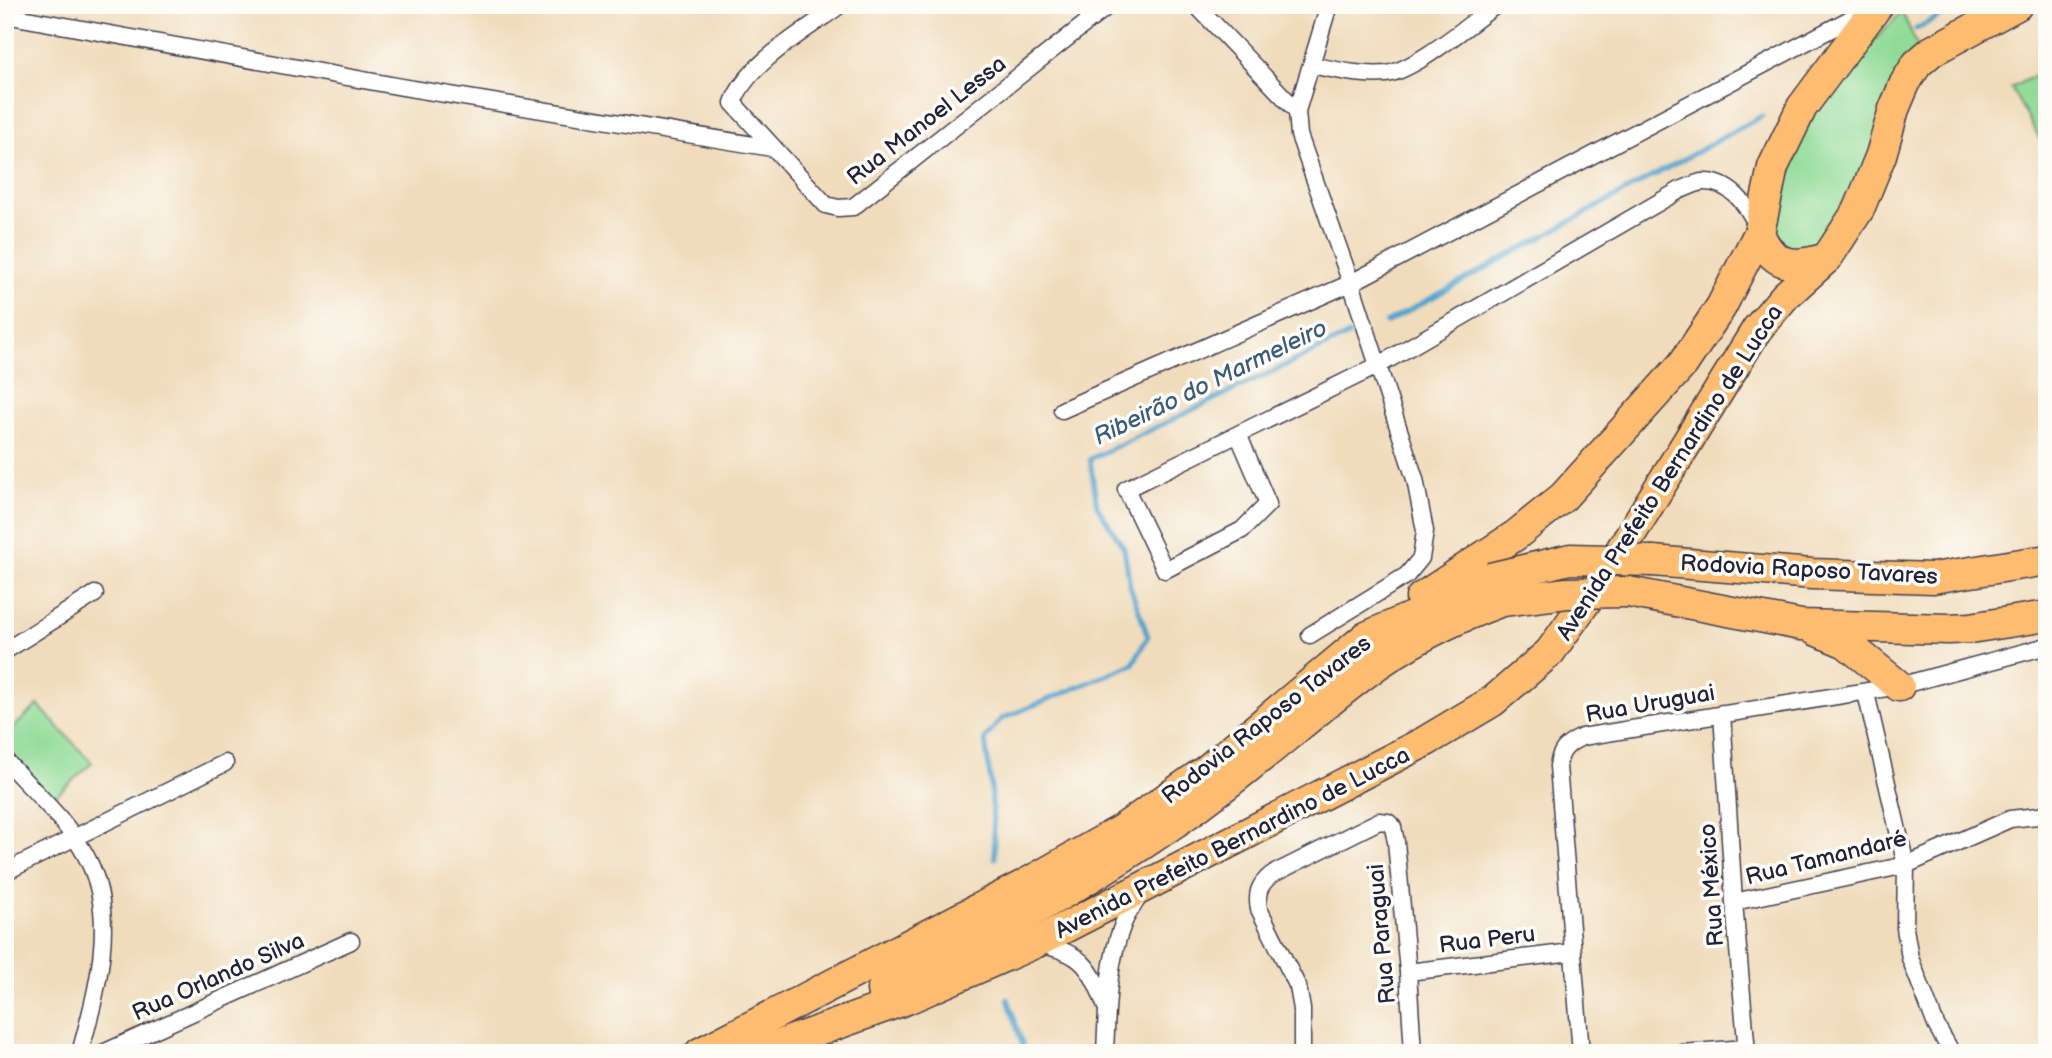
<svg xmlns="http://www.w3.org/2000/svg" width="2052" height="1058" viewBox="0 0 2052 1058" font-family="'Balsamiq Sans',sans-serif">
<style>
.green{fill:#91db97;stroke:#5a7e69;stroke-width:2}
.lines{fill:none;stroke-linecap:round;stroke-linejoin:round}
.stream{stroke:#54a4ce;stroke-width:5}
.street-casing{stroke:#413e4e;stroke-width:19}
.highway-casing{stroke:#413e4e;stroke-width:33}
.street{stroke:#fff;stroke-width:16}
.highway{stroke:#fdbc70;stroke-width:30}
.highway-bridge-casing{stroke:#413e4e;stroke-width:33;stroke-linecap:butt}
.highway-bridge{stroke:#fdbc70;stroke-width:30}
.labels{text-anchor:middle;stroke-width:7;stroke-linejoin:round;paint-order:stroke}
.street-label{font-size:23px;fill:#22223b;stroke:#fdfcf7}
.water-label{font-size:24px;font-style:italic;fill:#385c7d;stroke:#fdfcf7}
</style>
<rect width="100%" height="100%" fill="#fdfcf7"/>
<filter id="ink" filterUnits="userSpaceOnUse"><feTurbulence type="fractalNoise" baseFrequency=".0143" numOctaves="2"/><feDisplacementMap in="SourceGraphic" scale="14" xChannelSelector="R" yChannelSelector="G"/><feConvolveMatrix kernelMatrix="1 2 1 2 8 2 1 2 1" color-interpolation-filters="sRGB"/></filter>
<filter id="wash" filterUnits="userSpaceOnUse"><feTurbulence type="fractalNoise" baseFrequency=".00686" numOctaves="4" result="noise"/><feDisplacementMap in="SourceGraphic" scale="28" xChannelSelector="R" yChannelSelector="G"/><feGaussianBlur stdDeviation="1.57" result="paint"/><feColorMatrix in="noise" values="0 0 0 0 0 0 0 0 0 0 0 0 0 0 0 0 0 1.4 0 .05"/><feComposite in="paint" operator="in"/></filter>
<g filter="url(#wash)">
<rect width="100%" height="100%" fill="#f0dcbb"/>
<!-- green -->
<g class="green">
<polygon points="1902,12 1922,56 1863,172 1814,256 1794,261 1773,235 1781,177 1821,100 1857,58"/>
<polygon points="2047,69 2047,152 2011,88"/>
<polygon points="38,705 92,763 51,800 5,751 5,735"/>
</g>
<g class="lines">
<!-- stream -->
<g class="stream">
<polyline points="1916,29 1960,5"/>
<polyline points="1386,323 1762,116"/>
<polyline points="995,858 991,786 985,739 1001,719 1133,664 1148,636 1130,586 1124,548 1097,506 1090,459 1349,335"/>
<polyline points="1008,999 1025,1053"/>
</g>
</g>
</g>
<g filter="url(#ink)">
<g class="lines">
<defs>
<g id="street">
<path d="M840,5C807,30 747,63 733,103L826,205L838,208L853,207L1109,5"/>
<polyline points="1196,5 1297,111"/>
<polyline points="5,15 402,87 772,148"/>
<path d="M1311,65C1336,70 1361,76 1386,74C1414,71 1471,23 1496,5"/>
<polyline points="1062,410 1351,283 1867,10"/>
<path d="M1238,434L1268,504L1242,530L1165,570L1126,489L1379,365L1680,190C1687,188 1695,183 1702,182C1729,180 1748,205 1757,227"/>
<polyline points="1310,635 1407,575 1421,558 1425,531 1415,479 1351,283 1299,135 1297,111 1329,5"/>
<polyline points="5,651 95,594"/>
<polyline points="1866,693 1906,865 1905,928 1910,958 1936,1025 1952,1053"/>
<polyline points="1722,713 1734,902 1747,1053"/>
<path d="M5,760C33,791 73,826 90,864C117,922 96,994 80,1053"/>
<polyline points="5,872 225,763"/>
<polyline points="1734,902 1906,865 2010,819 2047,815"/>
<path d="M1038,944C1083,953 1090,966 1106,1007"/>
<polyline points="1408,972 1572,952"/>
<polyline points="103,1053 351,941"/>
<path d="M1105,1053C1107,1011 1107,964 1123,924C1127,913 1136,902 1142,892"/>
<path d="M1302,1053V1009L1298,987L1259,909C1256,893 1259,885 1271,875L1379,821L1388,822L1393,827L1396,842L1408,972L1413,1053"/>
<path d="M1581,1053L1558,766C1560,750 1567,744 1582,737L1899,686L2047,646"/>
<polyline points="1682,1053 1746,1048"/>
</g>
<g id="highway">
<path d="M1759,233C1773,268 1794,268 1827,258"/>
<polyline points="1653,561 1812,574 1933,578 2047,560"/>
<polyline points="1628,592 1801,625 1949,629 1970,628 2047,616"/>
<polyline points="1421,598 1516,535 1563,497 1683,364 1721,307 1759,233 1773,167 1802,107 1878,5"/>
<polyline points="1815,630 1846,643 1899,686"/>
<path d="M882,990C984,940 1087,884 1180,819C1244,775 1301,722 1363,675C1405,643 1453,619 1502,601"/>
<polyline points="700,1053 1022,886 1121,830 1208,769 1366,637 1466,593 1490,578"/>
<polyline points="757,1053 907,999 1035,943 1426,741 1493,701 1550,652 1611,566 1757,329 1785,296 1827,258 1859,209 1881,155 1894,109 1905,83 1917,64 1932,51 2017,5"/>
</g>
</defs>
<!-- street casing -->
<use href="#street" class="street-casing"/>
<!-- highway casing -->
<use href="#highway" class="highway-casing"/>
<!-- street -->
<use href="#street" class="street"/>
<!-- highway -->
<use href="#highway" class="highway"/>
<defs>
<g id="highway-bridge">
<polyline points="1490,578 1570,559 1653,561"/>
<polyline points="1502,601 1567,593 1628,592"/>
</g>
</defs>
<!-- highway-bridge casing -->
<use href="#highway-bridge" class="highway-bridge-casing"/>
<!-- highway-bridge -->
<use href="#highway-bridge" class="highway-bridge"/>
</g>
</g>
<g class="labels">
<!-- street labels -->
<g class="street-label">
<text transform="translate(926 120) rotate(-38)" y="8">Rua Manoel Lessa</text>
<text transform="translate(1669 472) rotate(-57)" y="8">Avenida Prefeito Bernardino de Lucca</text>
<text transform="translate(1809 569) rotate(3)" y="8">Rodovia Raposo Tavares</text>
<text transform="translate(1650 703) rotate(-10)" y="8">Rua Uruguai</text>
<text transform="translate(1266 719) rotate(-38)" y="8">Rodovia Raposo Tavares</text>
<text transform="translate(1232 842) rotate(-27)" y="8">Avenida Prefeito Bernardino de Lucca</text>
<text transform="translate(1826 857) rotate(-14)" y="8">Rua Tamandaré</text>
<text transform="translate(1711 885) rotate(-94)" y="8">Rua México</text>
<text transform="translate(1381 934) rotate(-95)" y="8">Rua Paraguai</text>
<text transform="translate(1487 939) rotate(-7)" y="8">Rua Peru</text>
<text transform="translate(218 976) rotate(-24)" y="8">Rua Orlando Silva</text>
</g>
<!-- water labels -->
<g class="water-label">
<text transform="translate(1210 382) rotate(-26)" y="8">Ribeirão do Marmeleiro</text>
</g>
</g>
<!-- margin -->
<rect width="2052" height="1058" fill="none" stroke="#fdfcf7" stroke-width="28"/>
</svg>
